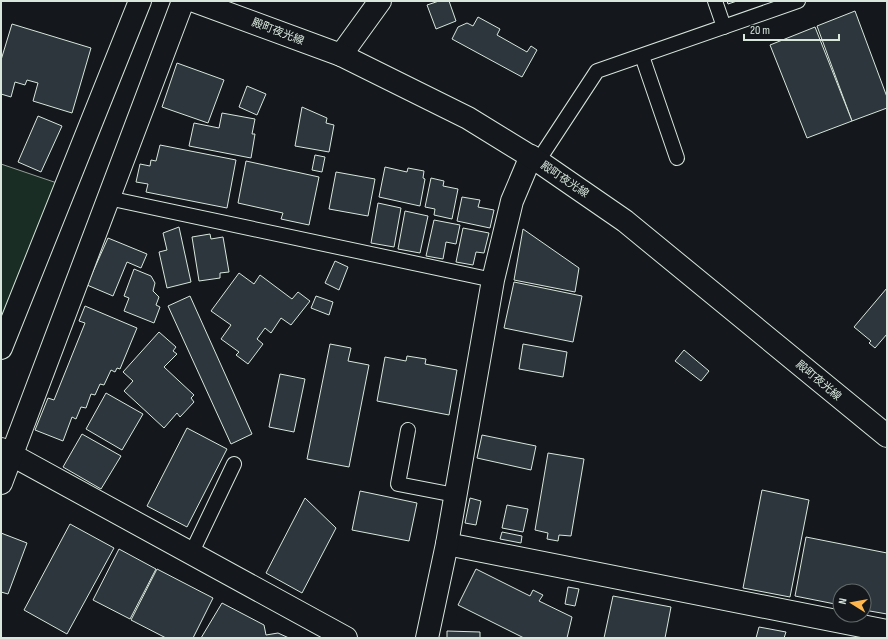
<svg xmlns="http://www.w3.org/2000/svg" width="888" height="639" viewBox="0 0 888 639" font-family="'Sofia Sans Condensed','Noto Sans JP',sans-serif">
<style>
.green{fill:#1a2d24;stroke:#939e99}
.building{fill:#2c363c;stroke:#d8e6dc}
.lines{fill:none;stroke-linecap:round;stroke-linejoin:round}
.service-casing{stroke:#d8e6dc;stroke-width:16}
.minor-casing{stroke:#d8e6dc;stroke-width:24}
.tertiary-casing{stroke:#d8e6dc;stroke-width:24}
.service{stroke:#14181c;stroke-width:14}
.minor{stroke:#14181c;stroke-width:22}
.tertiary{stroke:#14181c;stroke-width:22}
.labels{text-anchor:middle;stroke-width:3;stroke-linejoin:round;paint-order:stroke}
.street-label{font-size:11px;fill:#d8e6dc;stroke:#14181c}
</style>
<rect width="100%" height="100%" fill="#14181c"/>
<!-- green -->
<polygon class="green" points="1,164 57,183 1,325"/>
<!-- building -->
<g class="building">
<polygon points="439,1 449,1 456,21 436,29 427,5"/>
<polygon points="727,1 737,1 728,4"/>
<polygon points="855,11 887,97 887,108 852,121 817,26"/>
<polygon points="478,17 500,29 497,35 527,52 531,46 537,50 522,77 452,39 458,27 467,23 473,26"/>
<polygon points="12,24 91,48 72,113 33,101 38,83 27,80 25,85 15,82 11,97 1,94 1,60"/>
<polygon points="815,27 852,121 807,138 770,45"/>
<polygon points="177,63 224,80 208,123 162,107"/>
<polygon points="247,86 266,94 257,115 239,107"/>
<polygon points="302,107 327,118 326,123 334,125 329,152 295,146"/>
<polygon points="222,113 255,119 252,134 255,134 251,158 189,146 194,123 219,128"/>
<polygon points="38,116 62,126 41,172 18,162"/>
<polygon points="160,145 236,160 227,208 146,192 148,184 136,182 140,164 150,166 151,160 156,161"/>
<polygon points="315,155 325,157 322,172 312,170"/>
<polygon points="246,161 319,177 309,225 281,219 283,213 238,203"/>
<polygon points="385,167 407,172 408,168 424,171 423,178 425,179 420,206 379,197"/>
<polygon points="336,172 375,179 368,216 329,209"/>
<polygon points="431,178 444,181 443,186 458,189 452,219 434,215 435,209 425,207"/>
<polygon points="462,197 480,200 478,207 494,210 490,228 457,221"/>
<polygon points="378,203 401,208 394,247 371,243"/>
<polygon points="405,211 428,216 420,253 398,249"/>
<polygon points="434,220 460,225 456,244 446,242 443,259 426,256"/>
<polygon points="179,227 191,282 167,288 159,252 167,250 163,233"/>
<polygon points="463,228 489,233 484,253 476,252 473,265 456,262"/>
<polygon points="523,229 579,268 575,292 514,280"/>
<polygon points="210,234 211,239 223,237 229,272 220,273 220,278 199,281 192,237"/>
<polygon points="108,238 147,254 141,268 127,262 113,296 87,285"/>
<polygon points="335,261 348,267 339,290 325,283"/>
<polygon points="134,269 151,276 155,283 153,291 159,297 156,305 160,307 154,323 124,311 129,298 124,296"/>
<polygon points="239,273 254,284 260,275 292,299 298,292 310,301 291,325 281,318 271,333 265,328 257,339 263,344 248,364 236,355 239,352 221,339 231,325 211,311"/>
<polygon points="514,282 582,296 573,342 504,328"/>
<polygon points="887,288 887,334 875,348 869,343 871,341 854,327"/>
<polygon points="190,296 252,434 231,444 168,306"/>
<polygon points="316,296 333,302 329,315 311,308"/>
<polygon points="85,306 137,328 120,369 117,368 115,372 111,370 104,385 100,384 95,395 91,394 86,408 81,407 76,419 72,417 63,441 35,430 48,398 54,400 85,323 79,321"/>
<polygon points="159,332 176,347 173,351 177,354 164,367 194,395 191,398 194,402 180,417 177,413 164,428 124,391 133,381 123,372"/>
<polygon points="330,344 351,348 348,361 369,365 349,467 307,459"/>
<polygon points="523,344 567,352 563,377 519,369"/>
<polygon points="684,350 709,371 701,381 675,361"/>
<polygon points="407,356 426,359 425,364 457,370 449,415 377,401 385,357 406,361"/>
<polygon points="280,374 305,379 294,432 269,427"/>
<polygon points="106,393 143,414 122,450 86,429"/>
<polygon points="187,428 227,449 187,527 147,506"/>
<polygon points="82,434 121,456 101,489 63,467"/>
<polygon points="482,435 536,446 531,470 477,458"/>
<polygon points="548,453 584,459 571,536 559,535 558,541 547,539 548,533 535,530"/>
<polygon points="762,490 809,500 790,597 743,588"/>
<polygon points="360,491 417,503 409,541 352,530"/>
<polygon points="305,498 336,528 302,593 266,573"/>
<polygon points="470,498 481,501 476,525 465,523"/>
<polygon points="507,505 528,509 523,532 502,528"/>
<polygon points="70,524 114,548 67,634 24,610"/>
<polygon points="502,532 522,536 521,543 500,539"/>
<polygon points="1,533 27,543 8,594 1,592"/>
<polygon points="806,537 887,553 887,614 864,610 864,591 840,591 840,605 795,596"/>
<polygon points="119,549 156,569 130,619 93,600"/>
<polygon points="157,569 213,598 193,638 166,638 131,620"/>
<polygon points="476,569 530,596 533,590 543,595 539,601 572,617 567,638 524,638 458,605"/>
<polygon points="568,587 579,589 575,606 565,604"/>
<polygon points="613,596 671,607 665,638 604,638"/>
<polygon points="222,603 264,625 266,635 278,633 289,638 201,638"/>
<polygon points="759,627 786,632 784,638 756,638"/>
<polygon points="447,631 480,632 480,638 447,638"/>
</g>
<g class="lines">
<defs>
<g id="service">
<polyline points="715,1 724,27"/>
<polyline points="642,56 677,158"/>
<polyline points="538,161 597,71 798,1"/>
<polyline points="108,198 493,280"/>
<polyline points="408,430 398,484 455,495"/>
<polyline points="192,552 234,464"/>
</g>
<g id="minor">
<polyline points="341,55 380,1"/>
<polyline points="1,348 140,1"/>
<polyline points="1,449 346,638"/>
<polyline points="1,483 183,1"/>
<polyline points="447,544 887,631"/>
<polyline points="427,638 447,544 493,280 512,201 531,156"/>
</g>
<polyline id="tertiary" points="194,1 341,55 468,118 538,161 625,221 887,436"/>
</defs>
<!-- service casing -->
<use href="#service" class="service-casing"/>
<!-- minor casing -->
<use href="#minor" class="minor-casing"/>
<!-- tertiary casing -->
<use href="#tertiary" class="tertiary-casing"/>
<!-- service -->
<use href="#service" class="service"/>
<!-- minor -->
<use href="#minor" class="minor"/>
<!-- tertiary -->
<use href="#tertiary" class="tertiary"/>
</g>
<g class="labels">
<!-- street labels -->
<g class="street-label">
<text transform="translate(278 31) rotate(21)" y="4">殿町夜光線</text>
<text transform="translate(565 179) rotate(34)" y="4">殿町夜光線</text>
<text transform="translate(819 380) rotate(40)" y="4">殿町夜光線</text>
</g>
</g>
<!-- border -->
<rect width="888" height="639" fill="none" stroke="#d8e6dc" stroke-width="4"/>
<!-- north arrow -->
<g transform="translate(852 603) rotate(281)"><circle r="19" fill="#14181c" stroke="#626a69"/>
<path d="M0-3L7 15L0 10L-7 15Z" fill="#ffb74d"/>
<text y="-6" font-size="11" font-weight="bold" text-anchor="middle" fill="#d8e6dc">N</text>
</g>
<!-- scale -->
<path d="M744 34v6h95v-6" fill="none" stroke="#d8e6dc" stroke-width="2"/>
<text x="750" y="34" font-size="12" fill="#d8e6dc" stroke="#14181c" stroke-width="3" paint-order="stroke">20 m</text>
</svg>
